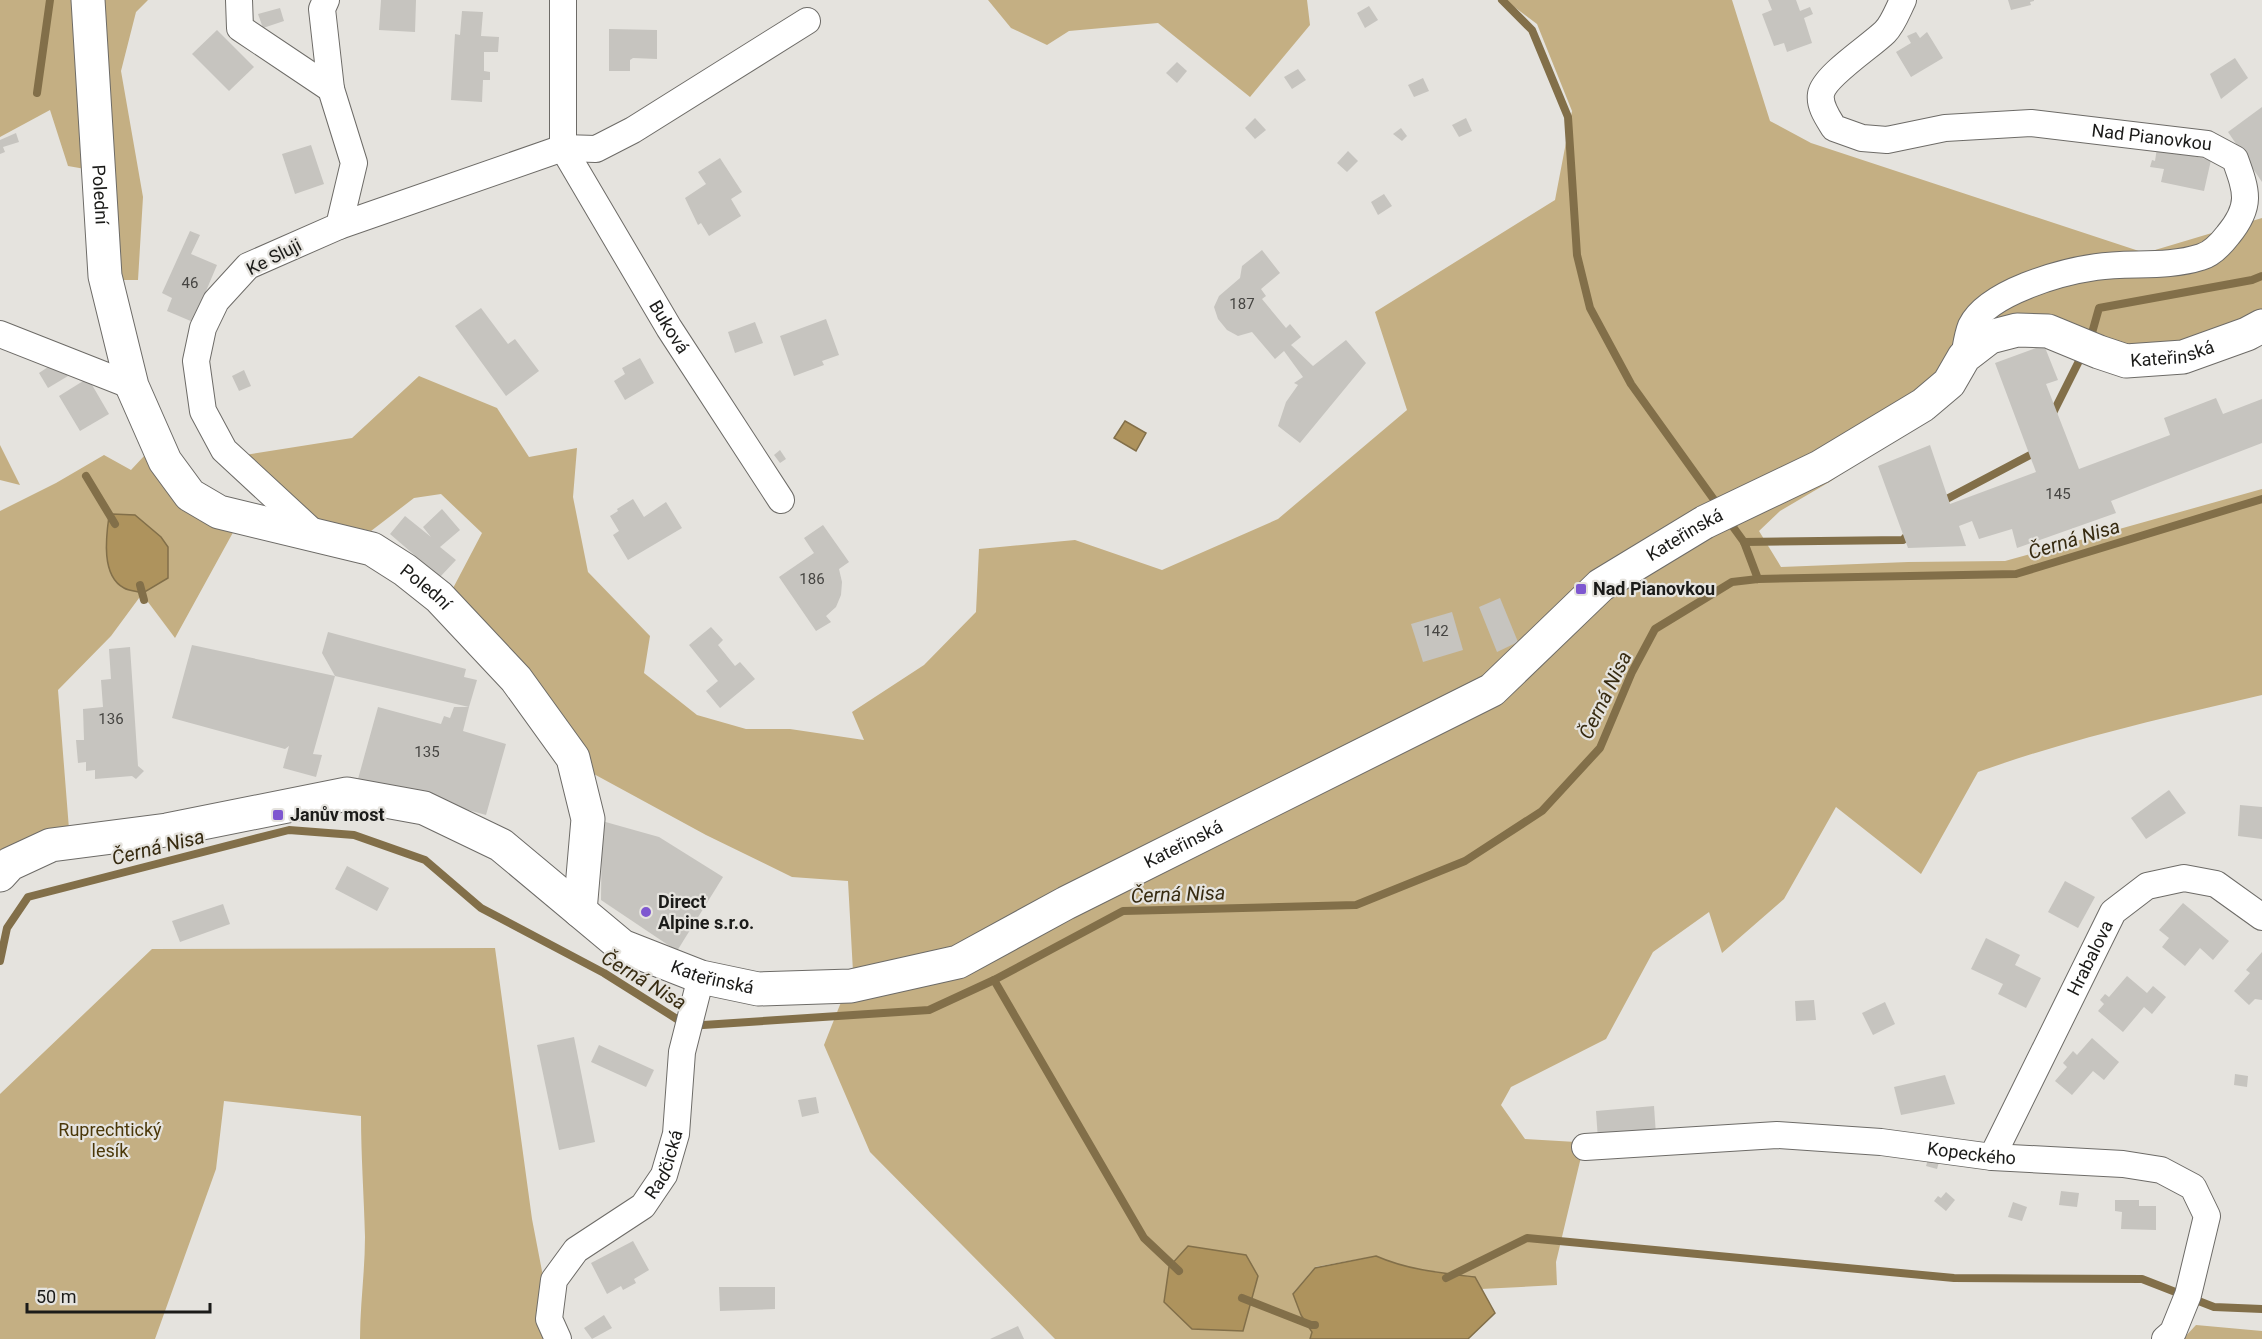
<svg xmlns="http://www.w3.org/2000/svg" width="2262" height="1339" viewBox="0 0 2262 1339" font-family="Roboto,sans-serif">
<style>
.green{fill:#c4af83}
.water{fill:#ae935d;stroke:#826f49;stroke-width:1.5}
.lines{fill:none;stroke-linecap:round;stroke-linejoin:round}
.stream{stroke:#826f49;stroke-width:8}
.building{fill:#c6c4bf}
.street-casing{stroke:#6d6b67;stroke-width:28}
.secondary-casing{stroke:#6d6b67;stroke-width:35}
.street{stroke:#fff;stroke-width:26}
.secondary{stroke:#fff;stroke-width:33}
.poi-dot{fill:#7e57d0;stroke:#e5e3de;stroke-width:2}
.labels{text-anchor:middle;stroke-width:4.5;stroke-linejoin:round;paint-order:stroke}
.number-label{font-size:15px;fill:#464542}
.street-label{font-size:18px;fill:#1b1b19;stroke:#e5e3de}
.poi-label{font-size:18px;font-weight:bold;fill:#1b1b19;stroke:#e5e3de;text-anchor:start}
.park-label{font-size:18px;fill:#4a3708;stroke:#e5e3de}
.water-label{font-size:20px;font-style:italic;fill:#372b11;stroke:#e5e3de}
</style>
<rect width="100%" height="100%" fill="#e5e3de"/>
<!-- green -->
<g class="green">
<polygon points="0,0 148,0 136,12 121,71 143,197 138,280 123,280 108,173 68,166 50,110 0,137"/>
<polygon points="988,0 1307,0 1310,25 1250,97 1158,23 1069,31 1047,45 1011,28"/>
<path d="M1505,0H1732L1770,121L1811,143L2145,253L2262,218V341L2187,369L2068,330L2012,341L1975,370L1923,419L1831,481L1780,511L1759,531L1781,567L1908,562L2005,561L2262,489V695C2167,717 2070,739 1978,772L1921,874L1836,807L1784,899L1722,953L1709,912L1653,952L1606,1039L1511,1087L1501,1105L1525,1139L1593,1143L1581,1157L1556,1262L1557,1285L1481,1289L1475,1277L1427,1272L1393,1263L1376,1256L1315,1267L1293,1293L1301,1315L1312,1332L1310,1339H1055L870,1152L824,1045L853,972L848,881L792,877L706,835L592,773L451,592L482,533L441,494L414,498L371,531L316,519L245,455L352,438L419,376L497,408L529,457L577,448L573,497L588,572L650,636L644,673L697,715L746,729H790L864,740L852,712L924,665L976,612L979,549L1075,540L1162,570L1278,519L1407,410L1375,312L1555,200L1572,111L1537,24Z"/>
<polygon points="0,445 20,485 0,480"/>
<polygon points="104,455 131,470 145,455 167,488 199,520 236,527 175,638 142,594 111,636 58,690 69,829 43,831 0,851 0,511 56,483"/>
<path d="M495,948L532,1219L555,1339H360C360,1305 365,1271 365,1237C364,1196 361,1156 361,1116L224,1101L216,1169L155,1339H0V1094L152,949Z"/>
<polygon points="2196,1325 2262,1331 2262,1339 2183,1339"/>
</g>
<!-- water -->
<g class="water">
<polygon points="1125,421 1146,433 1136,451 1114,438"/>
<path d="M112,514L135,515L161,537L168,547V578L143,593C137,591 129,591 124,588C101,576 106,537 109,516Z"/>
<polygon points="1188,1246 1246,1255 1258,1276 1243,1331 1192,1329 1164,1302 1169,1267"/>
<path d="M1376,1256C1408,1270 1441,1273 1475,1277L1495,1313L1468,1339H1310L1312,1332L1301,1315L1293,1294L1315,1268Z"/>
</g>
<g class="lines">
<!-- stream -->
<g class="stream">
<polyline points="1502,0 1532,30 1568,117 1577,255 1590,308 1631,384 1720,508"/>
<polyline points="37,93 50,0"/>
<polyline points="2090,340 2099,308 2252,280 2262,276"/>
<polyline points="2051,417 2083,353"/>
<polyline points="86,476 115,524"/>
<polyline points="1941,502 2032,454 2034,449"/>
<polyline points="1728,520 1744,542 1758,579"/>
<polyline points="1744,542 1903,540 1911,531"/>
<polyline points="140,585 144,600"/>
<polyline points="0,961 7,928 28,897 289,830 354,835 425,860 481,908 604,973 688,1026 929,1010 994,980 1123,911 1356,905 1465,861 1542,811 1600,748 1632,672 1655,629 1732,582 1758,579 2016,574 2262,499"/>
<polyline points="994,980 1144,1238 1179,1271"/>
<polyline points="1446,1278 1527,1238 1954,1278 2142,1279 2214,1307 2262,1309"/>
<polyline points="1242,1298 1311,1325 1315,1325"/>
</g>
</g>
<!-- building -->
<g class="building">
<polygon points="381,0 416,0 415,32 379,30"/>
<polygon points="1768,0 1796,0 1800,11 1810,7 1813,14 1804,18 1812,43 1787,52 1784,43 1774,46 1762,14 1772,10"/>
<polygon points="2008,0 2034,0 2034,1 2030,2 2031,5 2011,10"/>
<polygon points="1369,6 1378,20 1365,28 1357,13"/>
<polygon points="280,8 284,21 263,28 258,14"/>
<polygon points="462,11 483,12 481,36 499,37 498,52 484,52 484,71 490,72 490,80 483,80 482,102 451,100 455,34 460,35"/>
<polygon points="609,29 657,30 657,59 633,58 630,60 630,71 609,71"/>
<polygon points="217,30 254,67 229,91 192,54"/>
<polygon points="1916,32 1920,38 1927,32 1943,58 1911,77 1896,52 1911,43 1907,36"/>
<polygon points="2235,58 2248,78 2221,99 2210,74"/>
<polygon points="1177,62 1187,71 1177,83 1166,73"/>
<polygon points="1298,69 1306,80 1292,89 1284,77"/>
<polygon points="1423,78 1429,91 1414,97 1408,85"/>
<polygon points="2262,107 2262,182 2228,132"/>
<polygon points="1255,118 1266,130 1255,139 1245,128"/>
<polygon points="1466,118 1472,131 1459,137 1452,125"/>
<polygon points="1401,128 1407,136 1402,141 1393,134"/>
<polygon points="16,133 19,142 3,147 5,152 0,154 0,140"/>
<polygon points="311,145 324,184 295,194 282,154"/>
<polygon points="2157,148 2211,160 2204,191 2161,182 2164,169 2150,167 2152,160 2155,161"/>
<polygon points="1348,151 1358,161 1347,172 1337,163"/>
<polygon points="720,158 742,192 731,199 741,216 709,236 701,223 698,225 685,198 706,184 698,172"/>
<polygon points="1384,194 1392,206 1378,215 1371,202"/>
<polygon points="190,231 200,235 191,254 217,265 193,322 167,311 172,298 162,293"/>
<polygon points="1262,250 1280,273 1261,289 1266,296 1262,299 1286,328 1290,324 1301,337 1291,345 1313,366 1346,340 1366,363 1300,443 1278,426 1286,402 1298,385 1294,383 1303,377 1284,351 1275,359 1252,332 1238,336 1227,330 1218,319 1214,307 1219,296 1240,278 1242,266"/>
<polygon points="481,308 508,344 515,339 539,371 506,396 455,326"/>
<polygon points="826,319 839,355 822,361 824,365 794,376 780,336"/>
<polygon points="755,322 763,343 735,353 728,332"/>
<polygon points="2044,345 2058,380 2046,384 2079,469 2170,435 2164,418 2216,398 2223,414 2262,399 2262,443 2111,501 2116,513 2017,548 2012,529 1979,539 1972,521 1959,526 1966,546 1908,548 1878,466 1930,445 1950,504 2036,472 1995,363"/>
<polygon points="640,358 654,383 625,400 614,381 625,374 622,368"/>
<polygon points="57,361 68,376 48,388 39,373"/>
<polygon points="244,370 251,386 239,391 232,376"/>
<polygon points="88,378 109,414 80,431 59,396"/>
<polygon points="780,450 786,459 780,463 774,455"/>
<polygon points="633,499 644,517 666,502 682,528 628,560 613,535 619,531 610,516 618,511 617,509"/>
<polygon points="442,509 460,530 440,547 456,560 440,577 390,534 405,516 431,537 423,527"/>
<polygon points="823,525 849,562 839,569 842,582 841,595 836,607 826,616 831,622 816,631 779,577 814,553 804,538"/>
<polygon points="1500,598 1518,642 1497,652 1479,607"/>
<polygon points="1452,612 1463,650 1423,662 1411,624"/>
<polygon points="711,627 723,640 718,645 735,666 740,662 755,679 720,708 706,691 718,681 689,645"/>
<polygon points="328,632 466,669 464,677 477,680 469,707 335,676 322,653"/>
<polygon points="192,645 335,676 313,754 322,755 316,777 283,768 289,746 285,749 172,718"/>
<polygon points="130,647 138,766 144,771 136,779 132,776 95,779 95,770 86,771 86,762 78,763 76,740 84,740 83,709 103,707 101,680 111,679 109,649"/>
<polygon points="378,707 441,724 444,716 450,718 454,707 469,707 463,731 506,744 486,815 358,779"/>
<polygon points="2169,790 2186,813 2146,839 2131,818"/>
<polygon points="2240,805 2262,807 2262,839 2238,836"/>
<polygon points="602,821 659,837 723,877 677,951 601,900"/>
<polygon points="347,866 389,888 377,911 335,889"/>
<polygon points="2065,881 2095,897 2078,928 2048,912"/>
<polygon points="2183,903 2229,941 2213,960 2200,948 2185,966 2162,947 2169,938 2159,930"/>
<polygon points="223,904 230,924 180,942 172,921"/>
<polygon points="1986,938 2020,955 2015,965 2041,978 2026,1008 1998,994 2003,984 1971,969"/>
<polygon points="2262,952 2262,1000 2255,999 2249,1005 2234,991 2250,973 2246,970"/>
<polygon points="2127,976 2147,993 2153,986 2166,997 2152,1014 2144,1007 2123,1032 2098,1011 2104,1004 2100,1000 2105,994 2109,997"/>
<polygon points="1814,1000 1816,1020 1796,1021 1795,1001"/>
<polygon points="1885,1002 1895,1024 1873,1035 1862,1013"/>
<polygon points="574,1037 595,1142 559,1150 537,1045"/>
<polygon points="2092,1038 2119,1062 2104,1080 2093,1071 2072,1095 2055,1081 2067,1067 2063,1063 2073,1051 2077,1055"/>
<polygon points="599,1045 654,1070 646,1087 591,1062"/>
<polygon points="2235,1074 2248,1076 2247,1087 2234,1085"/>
<polygon points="1945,1075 1955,1104 1901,1115 1894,1087"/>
<polygon points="816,1097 819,1113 802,1117 798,1100"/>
<polygon points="1654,1106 1656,1135 1598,1140 1596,1111"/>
<polygon points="1928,1159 1939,1162 1937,1169 1926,1166"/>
<polygon points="2061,1191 2079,1193 2077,1207 2059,1205"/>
<polygon points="1946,1192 1955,1200 1946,1211 1934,1201 1938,1196 1941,1198"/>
<polygon points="2115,1200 2139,1200 2139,1206 2156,1206 2156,1230 2121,1229 2122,1212 2115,1211"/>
<polygon points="2013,1202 2027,1207 2022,1221 2008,1217"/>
<polygon points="633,1241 649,1270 634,1279 636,1283 623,1290 621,1286 607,1294 591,1263"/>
<polygon points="719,1287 775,1287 775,1309 720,1311"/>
<polygon points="604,1315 612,1328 592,1339 584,1328"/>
<polygon points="1018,1326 1024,1339 990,1339"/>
</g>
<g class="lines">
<defs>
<g id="street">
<polyline points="239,0 240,28 331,89 354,163 339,226 248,266 216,301 203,328 196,361 203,411 224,450 316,535"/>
<polyline points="326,0 322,9 331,89"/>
<path id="s1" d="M563,0V148L669,328L781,500"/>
<path id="s2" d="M1903,0C1898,10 1893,24 1885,32C1871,46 1824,76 1821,94C1819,106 1828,118 1834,128L1862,138L1887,140L1945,128L2031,123L2207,144L2235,159C2247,192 2252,206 2228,235C2221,244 2212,254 2201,257C2167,268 2130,262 2096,267C2061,272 1988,292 1971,326C1967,336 1966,347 1964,357"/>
<polyline points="339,226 563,148 596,149 633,130 807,21"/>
<polyline points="0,334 132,386"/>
<path id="s3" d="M1585,1147L1777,1135L1881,1142L1992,1157L2123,1164L2161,1170L2193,1187L2207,1216L2188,1295L2173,1332L2165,1339"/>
<path id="s4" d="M1992,1157L2113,912L2147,886L2184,878L2216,884L2262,917"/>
<path id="s5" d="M558,1339L549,1319L554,1280L576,1250L643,1206L664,1175L676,1134L682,1052L701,977"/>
</g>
<g id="secondary">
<path id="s6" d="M88,0L105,276L132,386L165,461L190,495L219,512L372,549L405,570L439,597L516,679L573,758L588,819L580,911"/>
<path id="s7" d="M0,875L10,864L51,845L167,830L347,794L424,808L501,845L622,946L701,977L758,989L851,986L958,962L1066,903L1492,690L1601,585L1705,522L1820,467L1923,405L1949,383L1964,357L1990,337L2017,330L2048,331L2099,352L2126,361L2183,357L2247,334L2262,326"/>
</g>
</defs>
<!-- street casing -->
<use href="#street" class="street-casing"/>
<!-- secondary casing -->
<use href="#secondary" class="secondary-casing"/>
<!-- street -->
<use href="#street" class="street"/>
<!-- secondary -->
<use href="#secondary" class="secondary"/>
</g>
<!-- markers -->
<g class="poi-dot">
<rect x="1575" y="583" width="12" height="12" rx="3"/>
<rect x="272" y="809" width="12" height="12" rx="3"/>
<circle cx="646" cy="912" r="6"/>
</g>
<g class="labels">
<!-- number labels -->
<g class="number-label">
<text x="190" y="288">46</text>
<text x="1242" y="309">187</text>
<text x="2058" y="499">145</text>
<text x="812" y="584">186</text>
<text x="1436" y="636">142</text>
<text x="111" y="724">136</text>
<text x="427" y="757">135</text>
</g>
<!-- street labels -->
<g class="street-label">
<text dy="6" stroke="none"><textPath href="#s2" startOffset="486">Nad Pianovkou</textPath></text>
<text dy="6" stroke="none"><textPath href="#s6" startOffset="195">Polední</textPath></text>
<text transform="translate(274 257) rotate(-27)" y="6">Ke Sluji</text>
<text dy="6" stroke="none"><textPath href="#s1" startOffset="356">Buková</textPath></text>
<text dy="6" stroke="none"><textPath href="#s7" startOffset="2434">Kateřinská</textPath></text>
<text dy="6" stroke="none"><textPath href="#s7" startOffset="1876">Kateřinská</textPath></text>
<text dy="6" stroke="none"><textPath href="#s6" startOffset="771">Polední</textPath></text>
<text dy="6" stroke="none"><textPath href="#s7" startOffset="1282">Kateřinská</textPath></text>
<text dy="6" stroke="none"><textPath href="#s4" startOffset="222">Hrabalova</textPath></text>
<text dy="6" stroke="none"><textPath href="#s7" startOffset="778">Kateřinská</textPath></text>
<text dy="6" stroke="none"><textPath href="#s3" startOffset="388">Kopeckého</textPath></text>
<text dy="6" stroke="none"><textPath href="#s5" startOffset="226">Radčická</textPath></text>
</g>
<!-- poi labels -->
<g class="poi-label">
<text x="1593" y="595">Nad Pianovkou</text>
<text x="290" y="821">Janův most</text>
<text x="658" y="908">Direct<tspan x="658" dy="21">Alpine s.r.o.</tspan></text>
</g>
<!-- park labels -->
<g class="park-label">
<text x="110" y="1136">Ruprechtický<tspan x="110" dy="21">lesík</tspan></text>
</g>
<!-- water labels -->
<g class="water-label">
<text transform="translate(2074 539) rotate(-17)" y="7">Černá Nisa</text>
<text transform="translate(1605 695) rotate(-64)" y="7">Černá Nisa</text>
<text transform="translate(158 847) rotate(-14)" y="7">Černá Nisa</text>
<text transform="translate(1178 894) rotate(-2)" y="7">Černá Nisa</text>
<text transform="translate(644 980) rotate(31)" y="7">Černá Nisa</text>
</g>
</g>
<!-- scale -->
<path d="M27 1303v9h183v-9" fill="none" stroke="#1b1b19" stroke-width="3"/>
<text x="36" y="1303" font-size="18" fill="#1b1b19" stroke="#e5e3de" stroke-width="4.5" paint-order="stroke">50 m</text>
</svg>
